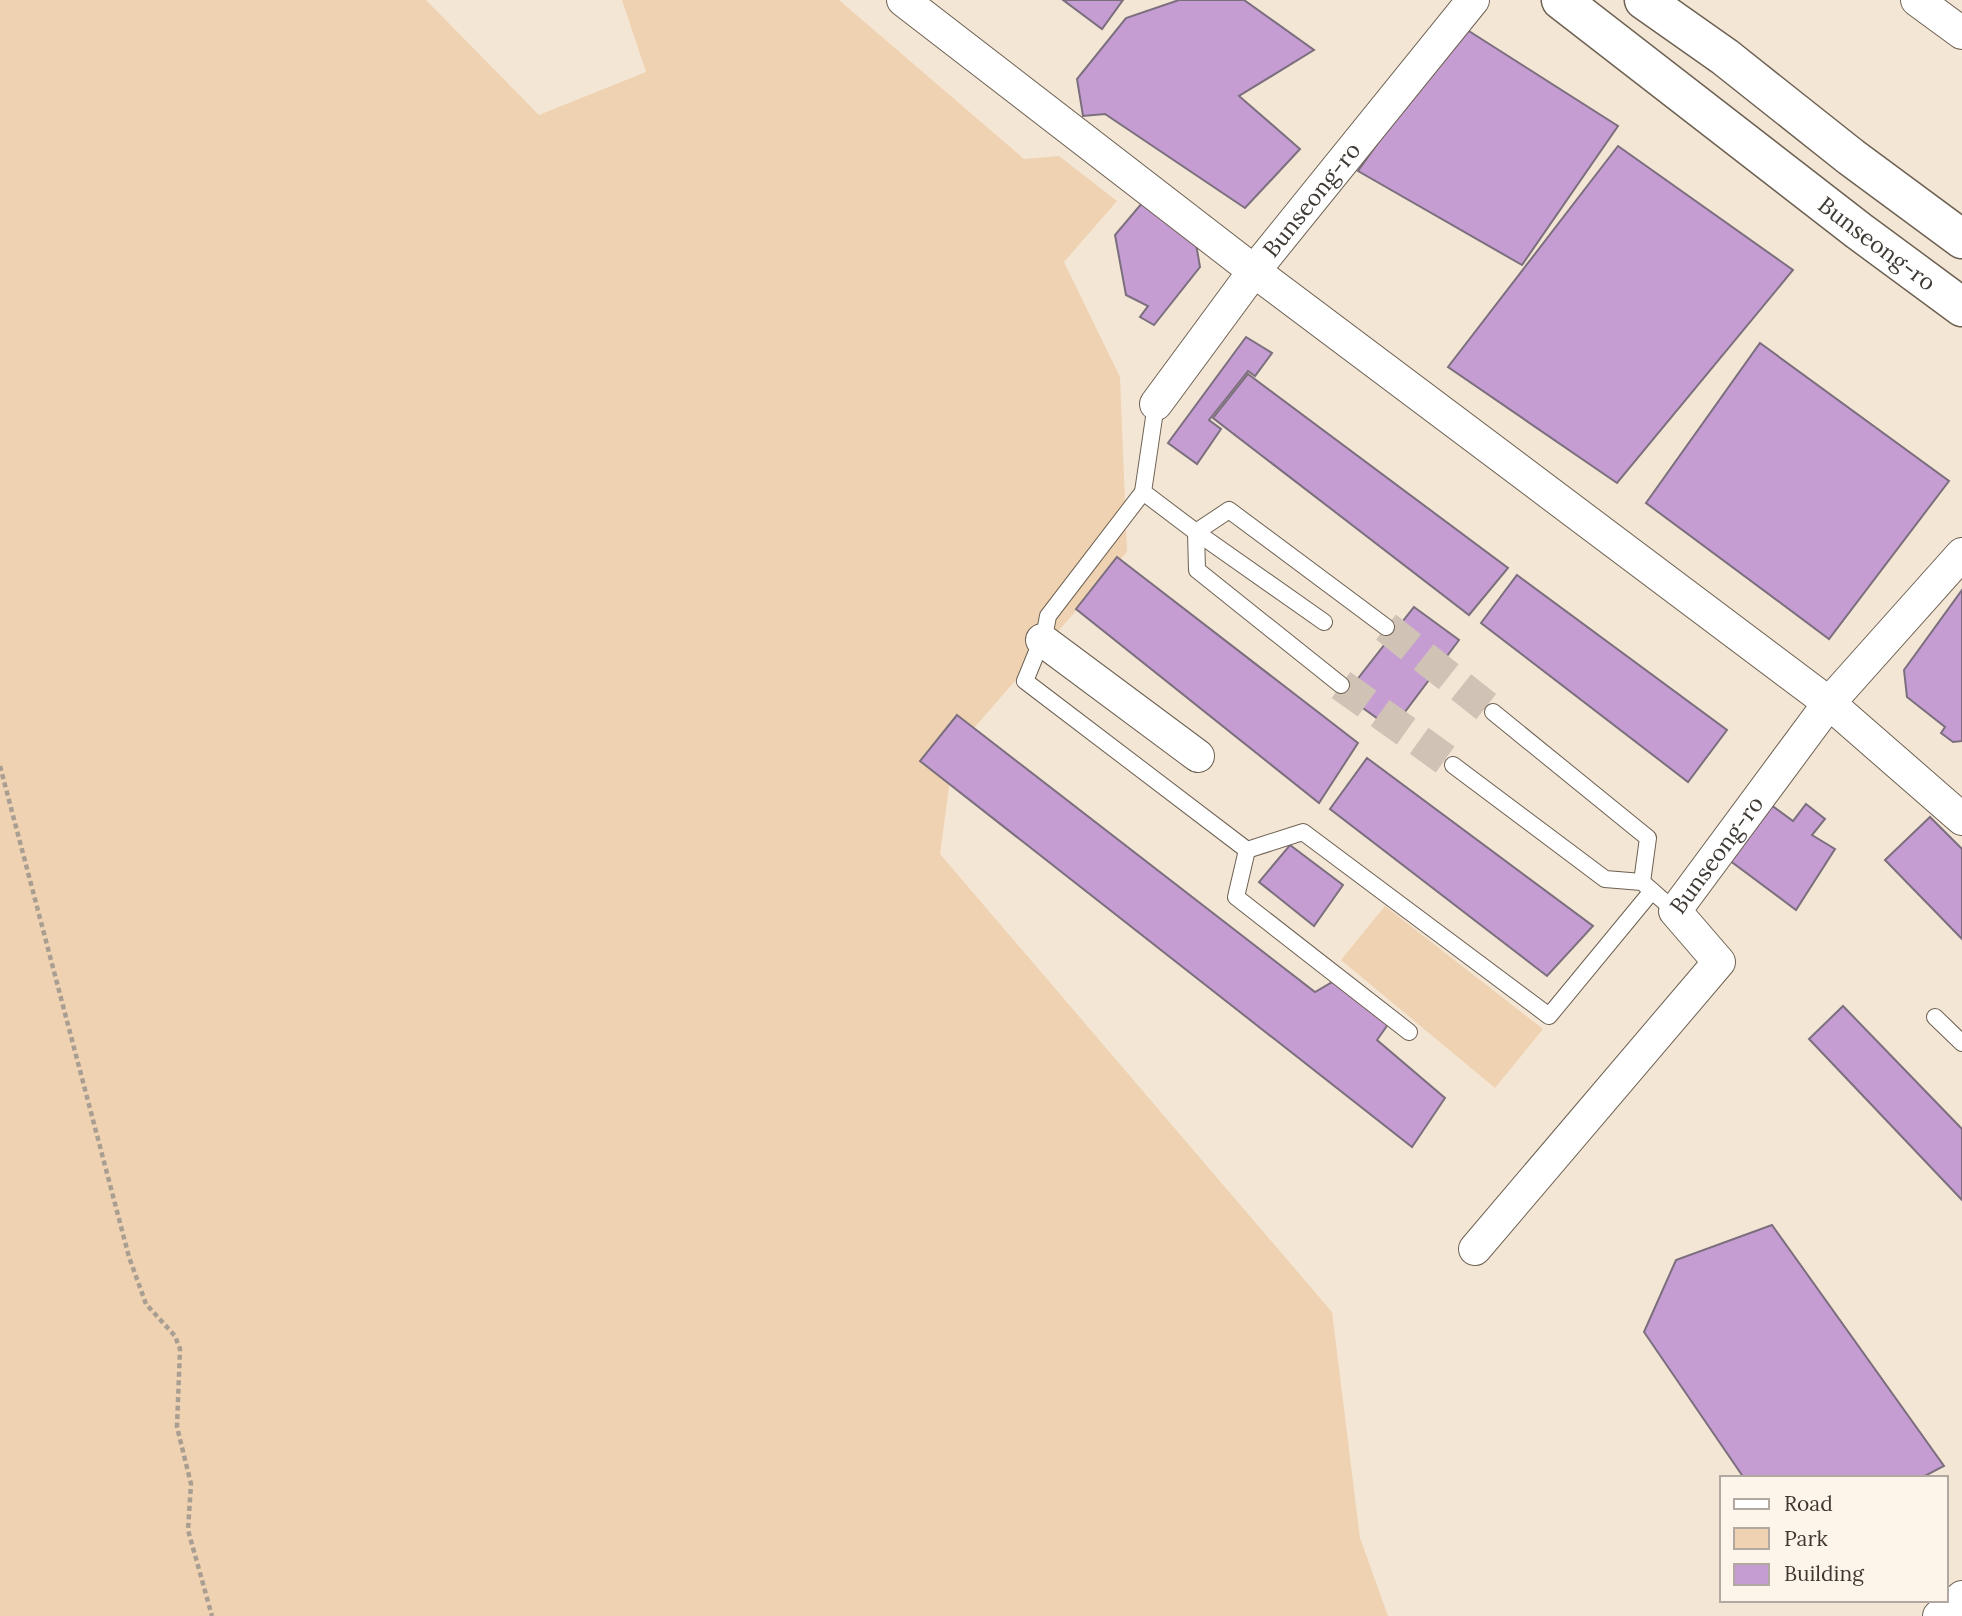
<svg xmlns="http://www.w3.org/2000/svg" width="1962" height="1616" viewBox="0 0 1962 1616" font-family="Lora,serif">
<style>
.green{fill:#efd2b1}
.building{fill:#c59dd2;stroke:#7b6f7e;stroke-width:2}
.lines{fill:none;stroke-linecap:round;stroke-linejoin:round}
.minor-tunnel{stroke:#d0c3b5;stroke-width:32;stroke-dasharray:32 16;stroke-linecap:butt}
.service-casing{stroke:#6d6152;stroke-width:18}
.minor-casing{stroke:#6d6152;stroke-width:34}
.secondary-casing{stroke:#6d6152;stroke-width:41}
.path{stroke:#a99e92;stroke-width:4.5;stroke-dasharray:5 3.5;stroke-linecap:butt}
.service{stroke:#fff;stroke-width:16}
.minor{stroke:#fff;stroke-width:32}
.secondary{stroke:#fff;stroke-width:38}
.labels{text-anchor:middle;stroke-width:5;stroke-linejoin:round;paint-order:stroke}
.street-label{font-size:23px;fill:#3f3933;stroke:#fdf4ea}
</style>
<rect width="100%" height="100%" fill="#f4e6d5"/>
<!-- green -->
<g class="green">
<polygon points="0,0 426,0 539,115 646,72 622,0 839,0 1024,159 1059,156 1117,201 1064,262 1120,377 1127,552 954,751 940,854 1332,1312 1360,1538 1388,1616 0,1616"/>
<polygon points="1385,906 1543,1029 1495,1088 1341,960"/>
</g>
<!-- building -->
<g class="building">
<polygon points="1063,0 1123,0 1102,29"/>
<polygon points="1179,0 1244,0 1314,50 1239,96 1300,149 1245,208 1105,114 1083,116 1077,79 1126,18"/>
<polygon points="1461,26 1618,126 1522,265 1358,171"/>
<polygon points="1618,146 1793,270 1617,483 1448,367"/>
<polygon points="1142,203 1195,238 1200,267 1154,325 1140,317 1148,306 1126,295 1115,235"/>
<polygon points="1246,337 1272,353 1255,376 1248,371 1209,420 1221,429 1197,464 1168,443"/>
<polygon points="1760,343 1949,481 1829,639 1646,503"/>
<polygon points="1248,374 1508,568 1469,615 1213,418"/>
<polygon points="1117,557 1358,743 1319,803 1076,609"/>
<polygon points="1517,575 1727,730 1688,782 1481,623"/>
<polygon points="1962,590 1962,741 1953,742 1941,733 1945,727 1907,697 1904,670"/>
<polygon points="1414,607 1459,640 1392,729 1345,695"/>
<polygon points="957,715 1315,992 1334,981 1389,1023 1377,1040 1445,1098 1412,1147 920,761"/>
<polygon points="1367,758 1593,926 1547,976 1330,809"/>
<polygon points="1806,804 1825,819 1812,835 1835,849 1796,910 1729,860 1771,805 1793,821"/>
<polygon points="1930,817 1962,849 1962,939 1885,860"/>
<polygon points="1290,845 1343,885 1314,926 1259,882"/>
<polygon points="1843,1006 1962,1129 1962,1200 1809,1039"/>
<polygon points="1772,1225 1944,1466 1921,1478 1744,1478 1644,1332 1676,1260"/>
</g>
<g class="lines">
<!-- minor-tunnel -->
<g class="minor-tunnel">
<polyline points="1386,627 1493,712"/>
<polyline points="1341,685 1453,765"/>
</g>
<defs>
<g id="service">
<polyline points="1156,404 1143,492 1196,532 1197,570 1341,685"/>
<polyline points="1143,492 1048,616 1045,632 1025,681 1247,850 1236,897 1409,1032"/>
<polyline points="1324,622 1196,532 1229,510 1386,627"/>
<polyline points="1493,712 1648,838 1642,882"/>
<polyline points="1453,765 1605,879 1642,882 1675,911"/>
<polyline points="1247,850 1303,832 1549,1016 1652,891"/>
<polyline points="1935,1017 1962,1043"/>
</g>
<g id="minor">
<polyline points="903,0 1254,271 1829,703 1962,819"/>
<polyline points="1917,0 1962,33"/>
<path id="s1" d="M1156,404L1254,271L1473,0"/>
<polyline points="1042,640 1198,756"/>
<path id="s2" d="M1475,1249L1719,962L1675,911L1829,703L1962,554"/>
<polyline points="1939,1616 1962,1597"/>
</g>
<g id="secondary">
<path id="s3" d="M1561,0L1859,231L1962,307"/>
<polyline points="1644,0 1725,57 1851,157 1962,239"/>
</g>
</defs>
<!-- service casing -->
<use href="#service" class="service-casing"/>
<!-- minor casing -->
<use href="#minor" class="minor-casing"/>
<!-- secondary casing -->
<use href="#secondary" class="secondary-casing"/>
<!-- path -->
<polyline class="path" points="0,766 129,1257 146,1304 175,1336 180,1349 177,1427 191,1484 188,1530 212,1616"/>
<!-- service -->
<use href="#service" class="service"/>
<!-- minor -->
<use href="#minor" class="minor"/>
<!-- secondary -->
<use href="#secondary" class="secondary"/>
</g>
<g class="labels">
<!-- street labels -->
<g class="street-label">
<text dy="8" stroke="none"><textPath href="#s1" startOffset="257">Bunseong-ro</textPath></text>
<text dy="8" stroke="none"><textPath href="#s3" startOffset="399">Bunseong-ro</textPath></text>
<text dy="8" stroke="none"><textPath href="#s2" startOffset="514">Bunseong-ro</textPath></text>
</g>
</g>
<!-- legend -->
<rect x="1720" y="1476" width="228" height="126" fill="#fdf4ea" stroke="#b1a9a1" stroke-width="2"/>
<rect x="1734" y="1499" width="35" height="10" fill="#ffffff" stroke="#b1a9a1" stroke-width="2"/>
<text x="1784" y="1511" font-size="21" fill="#3f3933">Road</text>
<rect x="1734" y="1528" width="35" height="21" fill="#efd2b1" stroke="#b1a9a1" stroke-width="2"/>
<text x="1784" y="1546" font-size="21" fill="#3f3933">Park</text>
<rect x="1734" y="1564" width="35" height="21" fill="#c59dd2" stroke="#b1a9a1" stroke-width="2"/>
<text x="1784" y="1581" font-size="21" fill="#3f3933">Building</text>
</svg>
